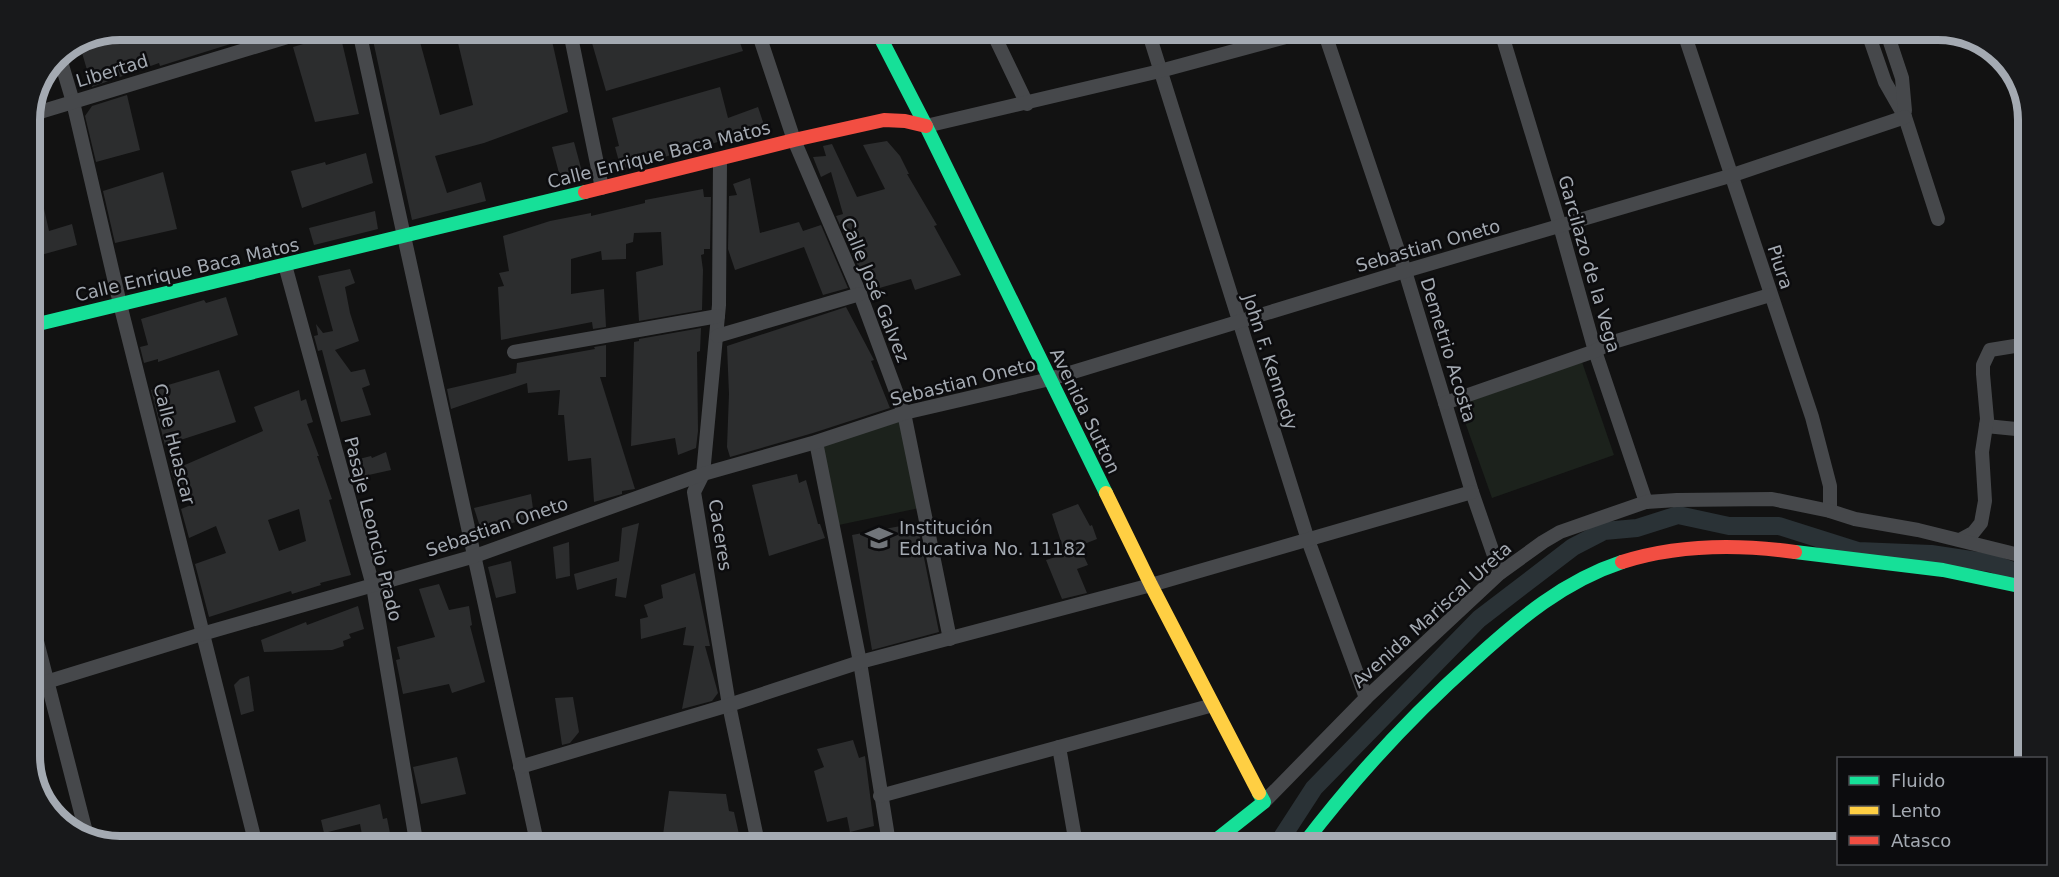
<svg xmlns="http://www.w3.org/2000/svg" width="2059" height="877" viewBox="0 0 2059 877" font-family="'DejaVu Sans',sans-serif">
<style>
.green{fill:#1c221c}
.lines{fill:none;stroke-linecap:round;stroke-linejoin:round}
.canal{stroke:#2a3236;stroke-width:18}
.building{fill:#2c2d2e;fill-rule:evenodd}
.street{stroke:#46484b;stroke-width:14}
.fast{stroke:#16e098;stroke-width:14}
.slow{stroke:#ffcf43;stroke-width:14}
.jam{stroke:#f24e42;stroke-width:14}
.labels{text-anchor:middle;stroke-width:5;stroke-linejoin:round;paint-order:stroke}
.street-label{font-size:18px;fill:#a4aab2;stroke:#0c0c0e}
.poi-label{font-size:18px;fill:#a4aab2;stroke:#0c0c0e;text-anchor:start}
.rim{fill:none;stroke:#a4aab2;stroke-width:8}
</style>
<rect width="100%" height="100%" fill="#121212"/>
<!-- green -->
<g class="green">
<polygon points="1582,362 1614,455 1492,498 1459,405"/>
<polygon points="904,413 924,507 834,526 816,442"/>
</g>
<g class="lines">
<!-- canal -->
<polyline class="canal" points="1277,845 1314,788 1479,619 1573,547 1604,531 1637,528 1678,515 1729,526 1779,526 1858,551 1931,554 1991,563 2024,575"/>
</g>
<!-- building -->
<g class="building">
<polygon points="120,30 261,31 262,34 160,66 159,63 92,87 80,46"/>
<polygon points="371,31 417,31 440,115 473,105 458,43 495,31 550,32 568,112 484,143 435,156 447,193 481,182 486,201 412,220"/>
<polygon points="624,32 736,32 743,51 606,91 592,43"/>
<polygon points="334,35 341,38 359,114 315,122 293,47"/>
<polygon points="720,87 728,118 758,107 764,125 724,138 725,140 621,169 615,147 619,146 612,118"/>
<polygon points="127,95 140,150 96,162 85,116 92,106"/>
<polygon points="887,141 900,156 909,174 907,174 937,225 934,226 961,275 915,290 911,279 869,291 836,216 843,214 831,172 821,177 813,157 826,156 823,146 832,144 857,197 885,189 863,145"/>
<polygon points="574,142 584,179 562,184 552,147"/>
<polygon points="366,153 373,183 302,208 291,171 325,162 326,165"/>
<polygon points="163,172 177,229 115,243 103,191"/>
<polygon points="30,173 36,173 49,231 72,224 77,245 30,258"/>
<polygon points="750,178 760,233 799,222 803,231 821,225 848,288 823,295 804,247 735,270 728,249 729,196 737,195 733,184"/>
<polygon points="703,189 704,197 711,197 710,249 704,249 704,254 701,255 703,270 702,310 639,321 636,272 663,265 661,232 634,233 633,242 626,244 626,259 602,260 601,251 571,259 571,294 604,289 606,327 593,329 592,322 501,340 498,287 504,286 499,273 509,271 503,236 550,221 591,213 591,216 645,203 645,200"/>
<polygon points="375,211 378,229 314,245 309,228"/>
<polygon points="350,269 355,283 345,287 350,313 359,341 335,350 351,372 365,369 370,385 362,388 371,415 341,422 322,350 318,351 314,336 318,335 316,324 323,333 333,331 318,276"/>
<polygon points="226,297 238,335 158,362 158,359 144,363 140,347 148,345 141,319 204,300 206,303"/>
<polygon points="846,307 874,360 871,361 890,408 813,433 730,457 727,447 729,394 727,346"/>
<polygon points="701,328 700,351 697,352 698,431 696,448 678,455 675,438 631,446 634,342 639,341 639,339"/>
<polygon points="606,345 606,377 600,377 635,489 622,491 622,494 594,502 591,458 568,461 564,415 558,415 560,390 528,393 527,383 451,409 447,389 516,373 517,363 595,349 594,347"/>
<polygon points="219,370 236,422 165,445 151,390"/>
<path d="M299,390L301,401L306,399L313,422L307,424L319,456H317L332,499L329,500L351,575L320,583L321,585L292,594L291,591L209,617L195,564L226,553L216,526L189,538L181,509L191,505L176,483L171,471L263,431L254,407ZM299,509L306,541L279,551L268,520Z"/>
<polygon points="386,452 391,470 355,478 351,461 371,456 372,458"/>
<polygon points="797,474 799,483 806,480 818,524 820,524 825,538 769,556 752,485"/>
<polygon points="531,494 534,516 482,533 474,508"/>
<polygon points="1078,504 1090,526 1092,525 1097,539 1079,546 1088,565 1077,569 1087,593 1062,599 1046,560 1065,554 1052,514"/>
<polygon points="639,523 626,598 615,596 617,578 577,590 574,574 619,561 622,528"/>
<polygon points="917,523 939,632 872,650 852,535"/>
<polygon points="569,542 570,576 556,579 553,547"/>
<polygon points="511,561 516,593 496,598 488,567"/>
<polygon points="695,573 710,646 705,646 718,693 712,701 682,709 694,646 683,645 686,627 641,639 640,619 648,617 644,605 663,598 661,585"/>
<polygon points="439,584 449,610 469,606 472,625 470,626 485,682 452,693 449,684 403,694 396,660 400,659 397,647 435,637 419,589"/>
<polygon points="358,606 364,629 349,634 351,638 343,641 344,646 332,650 264,652 261,640 306,622 307,625"/>
<polygon points="249,676 254,711 241,715 234,685 240,679"/>
<polygon points="573,697 579,732 570,743 562,745 555,698"/>
<polygon points="853,740 859,758 865,756 874,826 850,832 847,817 827,822 814,771 824,767 817,749"/>
<polygon points="457,757 466,794 421,804 413,767"/>
<polygon points="669,791 726,794 729,811 734,812 741,843 662,842"/>
<polygon points="380,804 383,819 387,818 390,833 363,840 360,824 324,833 321,820"/>
</g>
<g class="lines">
<!-- street -->
<g class="street">
<polyline points="359,31 537,842"/>
<polyline points="570,32 602,188"/>
<polyline points="758,32 794,140 860,294 904,413 950,639"/>
<polyline points="993,33 1027,104"/>
<polyline points="1149,34 1308,540 1366,698"/>
<polyline points="1325,34 1405,271 1472,492 1500,573"/>
<polyline points="1502,35 1560,226 1595,351 1646,502"/>
<polyline points="1685,36 1812,417 1830,486 1830,511"/>
<polyline points="1869,36 1885,82 1905,117 1938,219"/>
<polyline points="1888,36 1902,78 1905,111"/>
<polyline points="59,55 73,102 120,304 255,841"/>
<polyline points="30,115 307,31"/>
<polyline points="926,126 1160,71 1297,34"/>
<polyline points="720,160 719,305 703,474 694,492 729,705 758,843"/>
<polyline points="285,265 373,586 416,841"/>
<polyline points="717,336 860,294"/>
<polyline points="514,352 718,316"/>
<polyline points="1445,403 1595,351 1610,343 1770,295"/>
<polyline points="1986,426 2026,430"/>
<polyline points="816,442 860,662 889,843"/>
<polyline points="1960,540 1973,533 1981,523 1985,501 1982,452 1987,419 1983,374 1983,365 1990,350 2027,344"/>
<polyline points="30,614 88,840"/>
<polyline points="30,687 202,634 475,556 703,474 816,442 904,413 1050,379 1405,271 1733,175 1905,117"/>
<polyline points="1059,747 1076,844"/>
<polyline points="520,767 729,705 860,662 1151,585 1472,492"/>
<polyline points="880,796 1213,705"/>
<polyline points="1264,802 1366,698 1500,573 1543,542 1560,532 1646,502 1677,500 1772,499 1830,511 1855,519 1918,530 2015,554 2025,554"/>
</g>
<!-- fast -->
<g class="fast">
<polyline points="878,33 926,126 1106,493"/>
<polyline points="30,326 585,192"/>
<polyline points="1795,552 1943,570 2024,587"/>
<polyline points="1211,844 1264,802 1259,793"/>
<path d="M1303,845C1354,778 1411,716 1474,660C1519,619 1564,581 1622,562"/>
</g>
<!-- slow -->
<polyline class="slow" points="1106,493 1151,585 1259,793"/>
<!-- jam -->
<g class="jam">
<polyline points="585,192 794,140 884,120 905,121 926,126"/>
<path d="M1622,562C1679,544 1737,544 1795,552"/>
</g>
</g>
<!-- icons -->
<defs>
<symbol id="school-bare" viewBox="-9 -9 18 18"><path d="M0-5L7-2L0 1L-7-2ZM-4 1L0 2.5L4 1V4Q0 6-4 4Z" fill="#71757a" stroke="#0c0c0e" stroke-width="2.5" paint-order="stroke"/></symbol>
</defs>
<g fill-rule="evenodd">
<use href="#school-bare" x="860" y="519" width="38" height="38"/>
</g>
<g class="labels">
<!-- street labels -->
<g class="street-label">
<text transform="translate(112 71) rotate(-17)" y="6">Libertad</text>
<text transform="translate(659 155) rotate(-14)" y="6">Calle Enrique Baca Matos</text>
<text transform="translate(1428 246) rotate(-16)" y="6">Sebastian Oneto</text>
<text transform="translate(1589 264) rotate(74)" y="6">Garcilazo de la Vega</text>
<text transform="translate(1780 267) rotate(72)" y="6">Piura</text>
<text transform="translate(187 270) rotate(-13)" y="6">Calle Enrique Baca Matos</text>
<text transform="translate(875 290) rotate(68)" y="6">Calle José Galvez</text>
<text transform="translate(1448 350) rotate(73)" y="6">Demetrio Acosta</text>
<text transform="translate(1270 362) rotate(72)" y="6">John F. Kennedy</text>
<text transform="translate(963 382) rotate(-14)" y="6">Sebastian Oneto</text>
<text transform="translate(1085 411) rotate(64)" y="6">Avenida Sutton</text>
<text transform="translate(174 444) rotate(76)" y="6">Calle Huascar</text>
<text transform="translate(497 527) rotate(-19)" y="6">Sebastian Oneto</text>
<text transform="translate(373 529) rotate(76)" y="6">Pasaje Leoncio Prado</text>
<text transform="translate(720 535) rotate(81)" y="6">Caceres</text>
<text transform="translate(1432 615) rotate(-42)" y="6">Avenida Mariscal Ureta</text>
</g>
<!-- poi labels -->
<g class="poi-label">
<text x="899" y="534">Institución<tspan x="899" dy="21">Educativa No. 11182</tspan></text>
</g>
</g>
<!-- crop -->
<path d="M0 0H2059V877H0ZM120 40H1938A80 80 0 0 1 2018 120V756A80 80 0 0 1 1938 836H120A80 80 0 0 1 40 756V120A80 80 0 0 1 120 40Z" fill="#18191b" fill-rule="evenodd"/>
<path class="rim" d="M120 40H1938A80 80 0 0 1 2018 120V756A80 80 0 0 1 1938 836H120A80 80 0 0 1 40 756V120A80 80 0 0 1 120 40Z"/>
<!-- legend -->
<rect x="1837" y="757" width="210" height="108" fill="#0c0c0e" stroke="#494b50" stroke-width="1.5"/>
<rect x="1849" y="776" width="30" height="9" fill="#16e098" stroke="#494b50" stroke-width="1.5"/>
<text x="1891" y="787" font-size="18" fill="#a4aab2">Fluido</text>
<rect x="1849" y="806" width="30" height="9" fill="#ffcf43" stroke="#494b50" stroke-width="1.5"/>
<text x="1891" y="817" font-size="18" fill="#a4aab2">Lento</text>
<rect x="1849" y="836" width="30" height="9" fill="#f24e42" stroke="#494b50" stroke-width="1.5"/>
<text x="1891" y="847" font-size="18" fill="#a4aab2">Atasco</text>
</svg>
